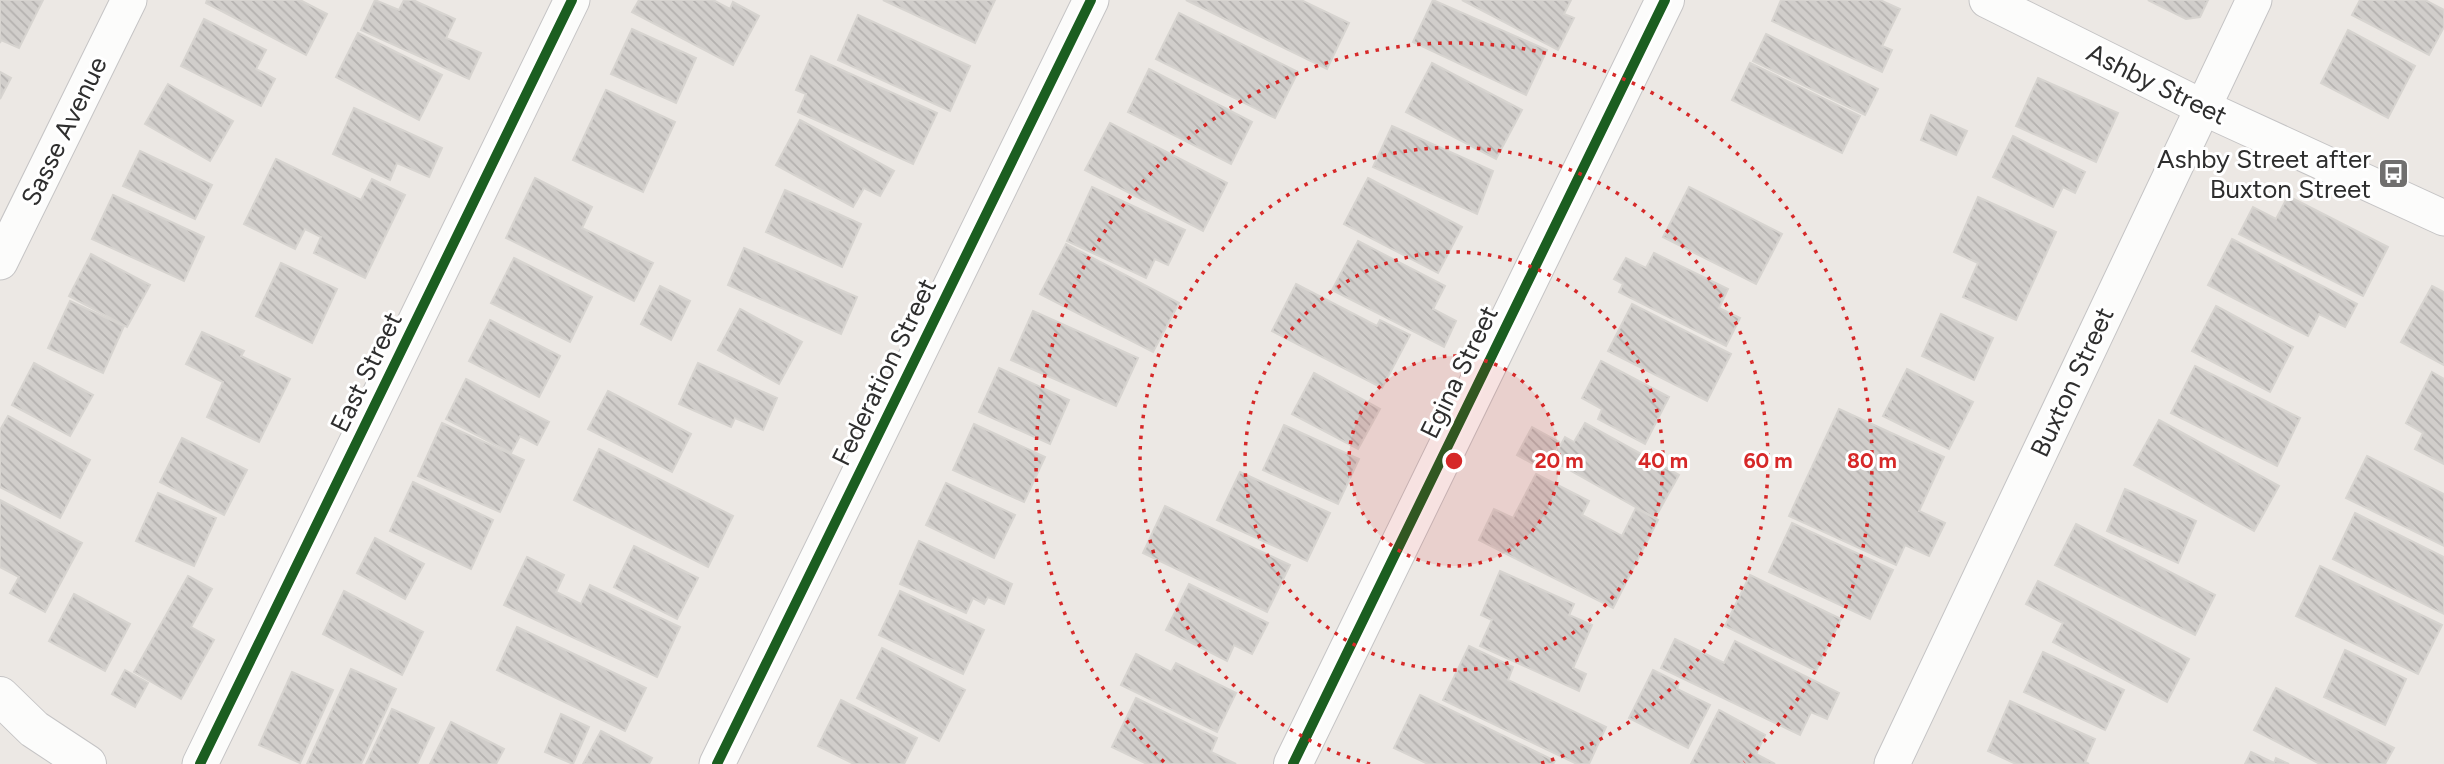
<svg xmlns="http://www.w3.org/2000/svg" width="2444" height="764" viewBox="0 0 2444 764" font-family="Figtree,sans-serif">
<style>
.building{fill:url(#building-back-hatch);stroke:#d7d4d0;stroke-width:2}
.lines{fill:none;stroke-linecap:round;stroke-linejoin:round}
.street-casing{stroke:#c5c4c5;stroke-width:37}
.secondary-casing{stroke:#c5c4c5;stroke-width:40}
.street{stroke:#fcfcfb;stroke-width:35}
.secondary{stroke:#fcfcfb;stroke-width:38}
.cycleway-casing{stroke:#fff;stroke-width:15}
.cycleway{stroke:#1b5e20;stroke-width:10}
.ring{fill:none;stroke:#d62828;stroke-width:3.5;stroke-dasharray:3.5 7}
.labels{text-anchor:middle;stroke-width:6;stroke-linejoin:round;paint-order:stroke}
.street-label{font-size:26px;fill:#2e2e2e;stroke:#fff}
.poi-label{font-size:26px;fill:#2e2e2e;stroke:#fff;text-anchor:end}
.centre{fill:#d62828;stroke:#fff;stroke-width:3.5}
.ring-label{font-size:21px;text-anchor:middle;font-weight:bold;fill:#d62828;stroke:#fff;stroke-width:6;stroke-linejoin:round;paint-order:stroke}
</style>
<defs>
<pattern id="building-back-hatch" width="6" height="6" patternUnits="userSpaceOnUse" patternTransform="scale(1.75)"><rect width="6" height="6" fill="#d1cecb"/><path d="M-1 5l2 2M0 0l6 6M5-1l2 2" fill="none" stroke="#b4b1af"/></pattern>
</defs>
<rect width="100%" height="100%" fill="#ece8e4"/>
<!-- building -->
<g class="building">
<polygon points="0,0 43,0 19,48 1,40 0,43"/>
<polygon points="207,0 300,0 327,14 306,55 206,3"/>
<polygon points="375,0 399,10 404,0 413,0 455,19 446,38 481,53 469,79 361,30"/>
<polygon points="639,0 713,0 730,9 733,2 759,16 733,65 632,12"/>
<polygon points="883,0 995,0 975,43"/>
<polygon points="1186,0 1301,0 1349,23 1327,69"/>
<polygon points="1433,0 1547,50 1526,95 1413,42"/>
<polygon points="1462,0 1571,0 1564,14 1574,18 1558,50"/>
<polygon points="1781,0 1880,0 1900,9 1882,46 1892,50 1882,72 1772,21"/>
<polygon points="2148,0 2208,0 2200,17 2186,19"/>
<polygon points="2360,0 2425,0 2444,10 2444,27 2429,55 2352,15"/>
<polygon points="1179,13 1298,72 1275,118 1156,59"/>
<polygon points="858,15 970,66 950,111 838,60"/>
<polygon points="204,19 266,50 256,69 275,79 261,106 181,66"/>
<polygon points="632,29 696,58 676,103 611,74"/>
<polygon points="2348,30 2415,66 2388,118 2321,83"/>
<polygon points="358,33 442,75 419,120 336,77"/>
<polygon points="1766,34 1878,89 1865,115 1753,61"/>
<polygon points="811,56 937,113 913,164 798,112 806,94 796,90"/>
<polygon points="1432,63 1522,110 1496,159 1406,112"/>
<polygon points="1750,63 1860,116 1842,153 1732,100"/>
<polygon points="1149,69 1252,122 1231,164 1128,112"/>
<polygon points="0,72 11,78 0,99"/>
<polygon points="2038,78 2118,113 2096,162 2016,126"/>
<polygon points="168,84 233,121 210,161 145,124"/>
<polygon points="606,90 675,122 643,192 573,160"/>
<polygon points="354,108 442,148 429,177 397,163 390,180 333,154"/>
<polygon points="1931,115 1967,131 1956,155 1921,140"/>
<polygon points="800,120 894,171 880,196 864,188 853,207 776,165"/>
<polygon points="1110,123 1227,183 1203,231 1085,170"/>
<polygon points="1392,126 1493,171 1477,214 1373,167"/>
<polygon points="2013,136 2085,172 2075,193 2063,187 2053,207 1993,177"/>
<polygon points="140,151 212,185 195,219 123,186"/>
<polygon points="276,159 361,200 372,179 405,195 365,278 314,253 321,237 305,229 295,249 244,224"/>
<polygon points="535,178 592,207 582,228 653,263 634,301 506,238"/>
<polygon points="1368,178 1462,227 1438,273 1344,224"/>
<polygon points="1092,187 1185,230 1168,265 1155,259 1146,278 1067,241"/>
<polygon points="1689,187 1782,234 1756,284 1663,237"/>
<polygon points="785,190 861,224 842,267 766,232"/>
<polygon points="113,195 204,237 184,281 92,239"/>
<polygon points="2288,196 2388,247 2363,296 2239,234 2253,207 2276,219"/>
<polygon points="1978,197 2056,232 2016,320 1963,297 1978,263 1954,252"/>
<polygon points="2232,239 2357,304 2345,327 2319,314 2308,336 2208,285"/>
<polygon points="1358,241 1445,286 1433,309 1456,321 1444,347 1332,290"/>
<polygon points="1066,244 1179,303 1153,352 1040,294"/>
<polygon points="744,248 857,297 841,334 728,285"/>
<polygon points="1654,253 1728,289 1719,308 1740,318 1726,346 1619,292 1623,284 1614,279 1626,258 1646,268"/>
<polygon points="91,254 150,285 127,327 69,296"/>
<polygon points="514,258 592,297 570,342 491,303"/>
<polygon points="281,263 337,289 312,343 256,316"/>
<polygon points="1296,284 1377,326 1380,320 1410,335 1382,388 1272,331"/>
<polygon points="660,286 690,301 671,340 641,324"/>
<polygon points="2432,286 2444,292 2444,365 2401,342"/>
<polygon points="70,301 124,326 103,373 48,348"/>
<polygon points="1632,304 1731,354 1707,401 1608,351"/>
<polygon points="2216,306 2293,347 2270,392 2192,351"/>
<polygon points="740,309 802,342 779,384 718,350"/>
<polygon points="1033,311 1138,358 1116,406 1011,360"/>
<polygon points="1941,314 1993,338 1974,380 1922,356"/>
<polygon points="490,320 560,356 539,397 469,361"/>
<polygon points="202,332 244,351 241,356 290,379 259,442 207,417 223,382 186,364"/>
<polygon points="1601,361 1669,397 1645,444 1598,419 1602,409 1582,398"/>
<polygon points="34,363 93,395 70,436 12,405"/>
<polygon points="698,363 777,398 763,430 735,418 731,427 679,404"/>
<polygon points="2195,366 2300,418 2277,466 2171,413"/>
<polygon points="999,368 1069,400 1050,444 979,412"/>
<polygon points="1907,369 1973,402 1949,449 1883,416"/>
<polygon points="2432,372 2444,379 2444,464 2415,449 2423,433 2406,423"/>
<polygon points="1314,373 1380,409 1358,449 1292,414"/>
<polygon points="466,379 549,422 537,445 520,436 511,453 446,419"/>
<polygon points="608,391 691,434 672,472 588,429"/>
<polygon points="1839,409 1944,457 1919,511 1945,523 1929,556 1905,545 1896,565 1789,516"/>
<polygon points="8,416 90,460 60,518 0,487 0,430"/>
<polygon points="2159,420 2279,486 2254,531 2134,465"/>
<polygon points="442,423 524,460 500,512 418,476"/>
<polygon points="1585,423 1679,475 1655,518 1552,460 1565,437 1574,442"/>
<polygon points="974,424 1045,457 1024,502 953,470"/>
<polygon points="1284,425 1359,459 1338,504 1263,470"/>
<polygon points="1532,427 1559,442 1544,470 1517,455"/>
<polygon points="182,438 247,470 224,515 160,482"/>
<polygon points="599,449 733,516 708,567 574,500"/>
<polygon points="2367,456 2444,494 2444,546 2346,498"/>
<polygon points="1240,472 1330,513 1307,561 1217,520"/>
<polygon points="1536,474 1589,501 1582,515 1622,536 1636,508 1658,520 1613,608 1479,540 1494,509 1513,518"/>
<polygon points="413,482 493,520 471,569 390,531"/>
<polygon points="946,483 1015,515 994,558 926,525"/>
<polygon points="2125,489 2196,521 2178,563 2107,531"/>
<polygon points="158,493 216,518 194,566 136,541"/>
<polygon points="0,500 82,543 45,612 10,593 19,577 0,567"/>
<polygon points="1165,506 1290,565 1267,612 1143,553"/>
<polygon points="2355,513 2444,557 2444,614 2333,559"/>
<polygon points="1792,523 1893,570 1870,619 1769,572"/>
<polygon points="2076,524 2215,595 2195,635 2055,565"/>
<polygon points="375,538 424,564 405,599 357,573"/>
<polygon points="919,541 1012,584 1004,604 988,597 984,604 973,598 966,613 900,584"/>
<polygon points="634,546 698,578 677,619 614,587"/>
<polygon points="527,557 564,575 556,592 581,604 590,585 680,627 657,677 504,605"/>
<polygon points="2320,566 2442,625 2418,674 2296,616"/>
<polygon points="1500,571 1574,604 1569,615 1592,625 1573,668 1586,674 1579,691 1480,646 1492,620 1481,615"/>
<polygon points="1750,575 1841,619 1816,671 1725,626"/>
<polygon points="188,576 212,589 191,627 214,640 181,699 134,672"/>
<polygon points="2038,581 2189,659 2167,702 2053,642 2063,623 2026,604"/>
<polygon points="1189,584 1268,623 1252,654 1234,645 1227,661 1166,630"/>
<polygon points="344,591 423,632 402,675 323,634"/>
<polygon points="900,591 984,630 963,674 879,635"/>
<polygon points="74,594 130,624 105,671 49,641"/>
<polygon points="517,627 646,688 625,731 497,670"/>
<polygon points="1675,639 1724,663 1735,641 1839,693 1827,719 1811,712 1800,735 1661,668"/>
<polygon points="1469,646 1513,667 1508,680 1606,727 1589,764 1577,764 1443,700"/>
<polygon points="882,648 965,690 939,741 857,698"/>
<polygon points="2345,650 2406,679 2385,725 2324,697"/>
<polygon points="2043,652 2124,690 2105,730 2024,692"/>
<polygon points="1136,654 1171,672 1176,663 1236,693 1217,732 1121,685"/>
<polygon points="351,669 396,689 361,764 307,764"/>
<polygon points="125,670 148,683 135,707 112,694"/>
<polygon points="1653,670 1679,683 1677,689 1710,705 1688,748 1629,718"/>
<polygon points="292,672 333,690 300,763 259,745"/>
<polygon points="2276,688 2394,748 2385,764 2320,764 2254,730"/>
<polygon points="1420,695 1555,761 1553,764 1428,764 1394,748"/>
<polygon points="1136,698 1217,738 1211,752 1236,764 1147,764 1112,747"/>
<polygon points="841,700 917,738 904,764 854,764 818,746"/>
<polygon points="2010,701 2095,739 2085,762 2089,764 2016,764 1988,751"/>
<polygon points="392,709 434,728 417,764 366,764"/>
<polygon points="1719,710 1765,735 1756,754 1775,764 1691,764"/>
<polygon points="561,714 589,727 573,764 545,752"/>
<polygon points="451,722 504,749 496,764 430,764"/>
<polygon points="601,731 652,758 649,764 583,764"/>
<polygon points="2251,752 2274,763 2276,758 2289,764 2245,764"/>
</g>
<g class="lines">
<defs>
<g id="street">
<polyline points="1987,0 2202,107 2444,218"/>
<polyline points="0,262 129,0"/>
<polyline points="200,764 572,0"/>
<polyline points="717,764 1091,0"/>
<polyline points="1892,764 2254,0"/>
</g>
<g id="secondary">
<polyline points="0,696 34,729 87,764"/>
<polyline points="1293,764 1665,0"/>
</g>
</defs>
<!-- street casing -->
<use href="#street" class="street-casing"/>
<!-- secondary casing -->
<use href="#secondary" class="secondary-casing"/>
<!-- street -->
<use href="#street" class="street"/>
<!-- secondary -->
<use href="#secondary" class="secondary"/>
<defs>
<g id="cycleway">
<polyline points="200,764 572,0"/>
<polyline points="717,764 1091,0"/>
<polyline points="1293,764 1665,0"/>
</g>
</defs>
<!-- cycleway casing -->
<use href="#cycleway" class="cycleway-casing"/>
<!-- cycleway -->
<use href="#cycleway" class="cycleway"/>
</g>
<!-- distance rings -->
<circle cx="1454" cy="461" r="105" fill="#d62828" fill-opacity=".12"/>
<g class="ring">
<circle cx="1454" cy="461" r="105"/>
<circle cx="1454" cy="461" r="209"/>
<path d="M1370 764A314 314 0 1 1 1538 764"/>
<path d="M1164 762A418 418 0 1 1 1744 762"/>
</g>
<!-- icons -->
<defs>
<symbol id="bus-square" viewBox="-11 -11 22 22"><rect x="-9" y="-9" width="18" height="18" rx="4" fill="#706f6e" stroke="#fff"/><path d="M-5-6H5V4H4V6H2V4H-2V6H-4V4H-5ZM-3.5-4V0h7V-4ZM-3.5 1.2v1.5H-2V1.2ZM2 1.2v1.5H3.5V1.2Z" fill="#fff"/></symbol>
</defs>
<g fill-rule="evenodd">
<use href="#bus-square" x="2376" y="156" width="35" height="35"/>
</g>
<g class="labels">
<!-- street labels -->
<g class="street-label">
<text transform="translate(2157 84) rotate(26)" y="9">Ashby Street</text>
<text transform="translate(64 131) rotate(-64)" y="9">Sasse Avenue</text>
<text transform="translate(366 372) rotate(-64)" y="9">East Street</text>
<text transform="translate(884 372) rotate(-64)" y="9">Federation Street</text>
<text transform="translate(1459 372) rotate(-64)" y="9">Egina Street</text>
<text transform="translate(2072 382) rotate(-65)" y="9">Buxton Street</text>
</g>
<!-- poi labels -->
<g class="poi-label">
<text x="2371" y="168">Ashby Street after<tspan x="2371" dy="30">Buxton Street</tspan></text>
</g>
</g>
<circle cx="1454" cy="461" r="10" class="centre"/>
<g class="ring-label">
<text x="1559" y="468">20 m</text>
<text x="1663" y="468">40 m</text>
<text x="1768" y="468">60 m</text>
<text x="1872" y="468">80 m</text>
</g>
</svg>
